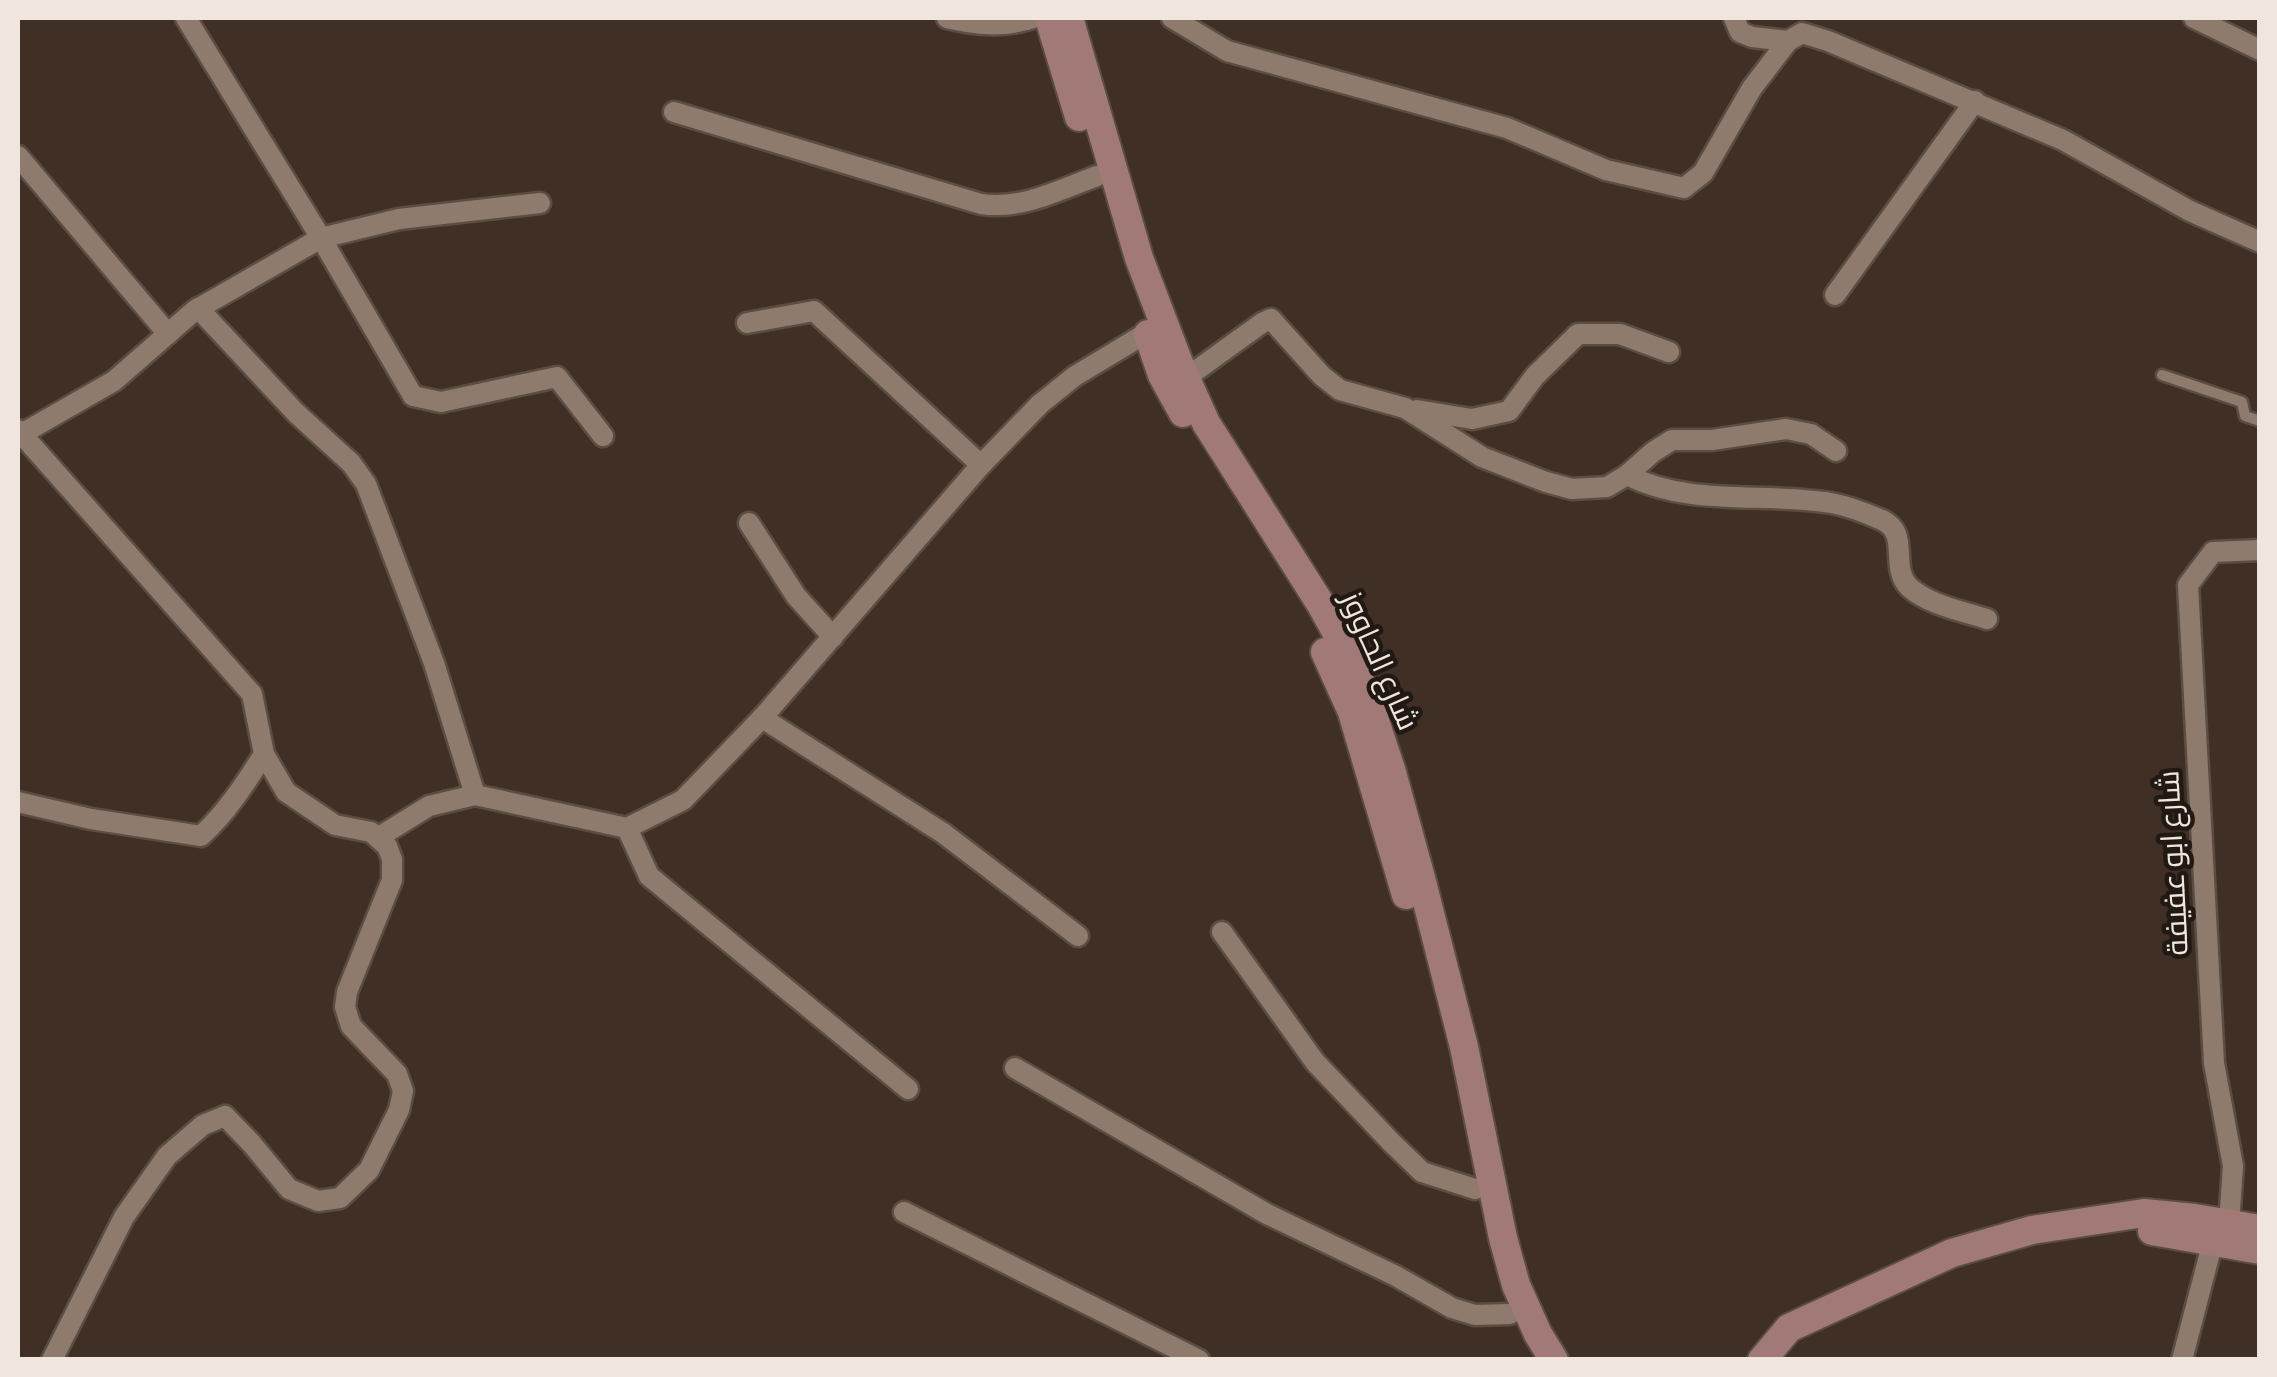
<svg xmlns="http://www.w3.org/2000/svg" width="2277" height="1377" viewBox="0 0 2277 1377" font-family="Commissioner,Cairo,sans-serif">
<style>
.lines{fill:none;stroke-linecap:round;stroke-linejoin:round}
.lane-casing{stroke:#5b4d43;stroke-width:15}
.street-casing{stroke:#5b4d43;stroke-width:25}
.secondary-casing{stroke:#5b4d43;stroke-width:32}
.lane{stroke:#8e7b6e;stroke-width:10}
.street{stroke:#8e7b6e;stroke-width:20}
.secondary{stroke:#a17a78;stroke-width:28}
.labels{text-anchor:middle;stroke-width:9;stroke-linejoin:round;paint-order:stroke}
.street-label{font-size:30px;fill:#f1e6de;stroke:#211914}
</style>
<rect width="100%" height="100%" fill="#402f24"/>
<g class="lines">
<defs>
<polyline id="lane" points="2162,375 2242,402 2245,416 2260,421"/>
<g id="street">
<polyline points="186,18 321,238 413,396 441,402 557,377 603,436"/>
<path d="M947,18C976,25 1004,28 1033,18"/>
<polyline points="1172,18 1227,51 1507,128 1606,170 1684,188 1703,173 1752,88 1788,41 1802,33 1828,41 2063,140 2190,211 2260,242"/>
<polyline points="1734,18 1740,32 1752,37 1788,41"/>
<polyline points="2194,18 2260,50"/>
<path d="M674,112L981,204C1022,210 1059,190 1097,176"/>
<polyline points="18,156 168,334"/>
<polyline points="1835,295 1975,101"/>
<polyline points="198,308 296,413 351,463 366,484 434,663 475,795"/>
<polyline points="747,323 814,311 981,465"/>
<polyline points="1176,385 1262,323 1271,319 1322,376 1340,390 1405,408 1482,457 1546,482 1572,489 1607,487 1627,475 1653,452 1672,440 1712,440 1786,429 1811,434 1836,451"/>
<polyline points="1417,410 1472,419 1509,411 1535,376 1578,334 1620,334 1669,352"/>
<polyline points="18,430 252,694 264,754 286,792 335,825 371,832 387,846 392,859 392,880 347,992 345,1007 351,1026 397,1074 403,1091 399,1110 369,1170 340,1198 318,1201 289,1189 252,1144 225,1116 203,1125 167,1156 124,1217 52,1360"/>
<polyline points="18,436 114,381 194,311 321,238 399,219 540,203"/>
<path d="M1627,475C1690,507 1763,492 1831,503C1848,506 1866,513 1882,520C1911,533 1889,567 1909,587C1929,605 1962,611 1987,619"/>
<polyline points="749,523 796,596 833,637"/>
<polyline points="762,718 943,833 1078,936"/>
<path d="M18,802L91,819L201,836C227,812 245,784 264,754"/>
<polyline points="627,828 649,876 908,1089"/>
<polyline points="379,837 429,806 475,795 627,828 683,800 762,718 981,465 1040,404 1075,376 1148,332"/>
<polyline points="1222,932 1315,1062 1391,1142 1422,1172 1475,1189"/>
<polyline points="1015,1068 1267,1214 1396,1276 1452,1308 1475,1315 1510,1314"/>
<polyline points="904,1212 1199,1360"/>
<polyline points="2229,1223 2233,1166 2214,1063 2188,585 2213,552 2260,550"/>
<polyline points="2182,1360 2213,1241"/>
</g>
<g id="secondary">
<polyline points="1049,18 1079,117"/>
<polyline points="1069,18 1139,258 1179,363 1206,423 1320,603 1349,655 1368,700 1391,769 1421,878 1464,1047 1503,1238 1516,1285 1538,1334 1554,1360"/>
<polyline points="1148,334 1162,375 1183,413"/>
<polyline points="1325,652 1352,712 1406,895"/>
<polyline points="2152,1231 2260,1250"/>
<polyline points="1762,1360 1789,1328 1952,1253 2032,1230 2144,1213 2195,1218 2260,1229"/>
</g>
</defs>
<!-- lane casing -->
<use href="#lane" class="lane-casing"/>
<!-- street casing -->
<use href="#street" class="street-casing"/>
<!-- secondary casing -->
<use href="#secondary" class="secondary-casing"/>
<!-- lane -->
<use href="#lane" class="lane"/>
<!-- street -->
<use href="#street" class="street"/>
<!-- secondary -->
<use href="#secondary" class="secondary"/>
</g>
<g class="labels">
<!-- street labels -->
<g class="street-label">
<text transform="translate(1380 661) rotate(66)" y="10">شارع الحاووز</text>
<text transform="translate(2173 863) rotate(-93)" y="10">شارع ابو عفيفة</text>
</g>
</g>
<!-- border -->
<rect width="2277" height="1377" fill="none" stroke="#f1e6de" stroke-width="40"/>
</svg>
